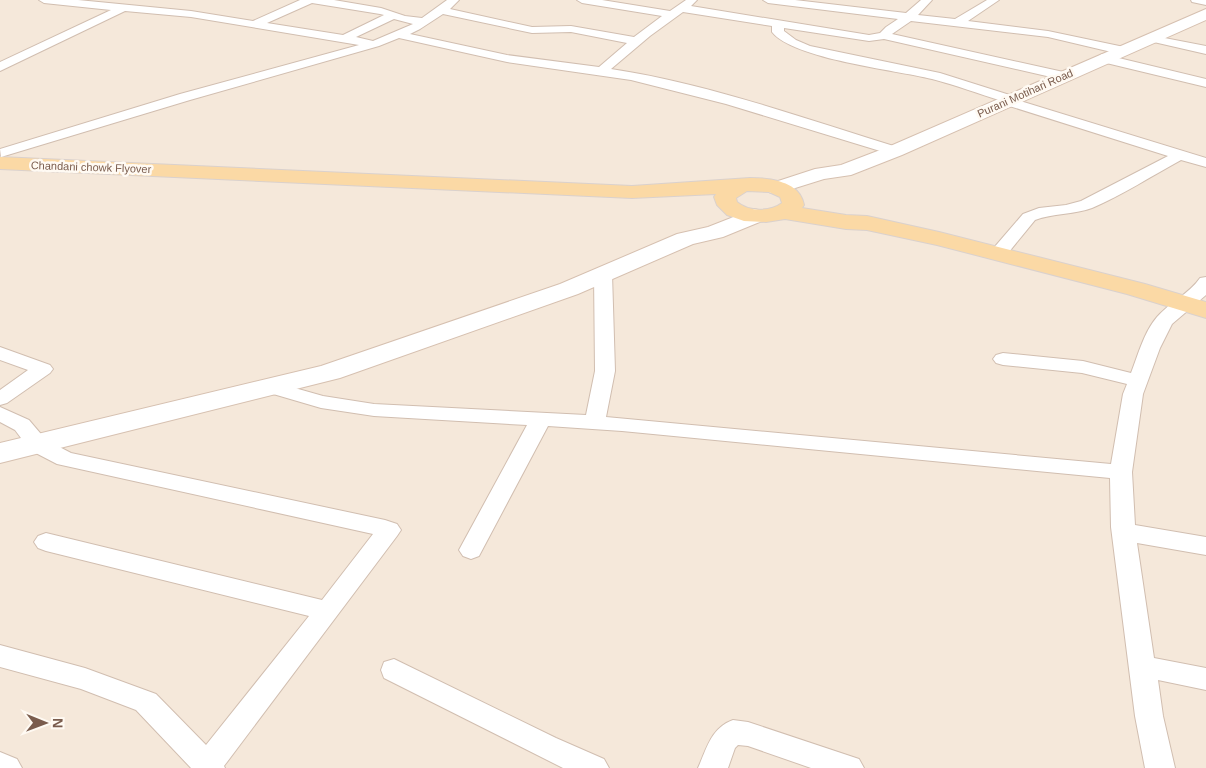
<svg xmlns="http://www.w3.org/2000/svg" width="1206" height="768" viewBox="0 0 1206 768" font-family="Arial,sans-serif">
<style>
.residential{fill:#f5e8da}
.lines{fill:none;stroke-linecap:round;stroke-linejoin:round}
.minor-casing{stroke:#d1beb0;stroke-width:2}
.secondary-casing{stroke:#d6c0b0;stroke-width:2}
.primary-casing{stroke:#dad1cd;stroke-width:2}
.minor{fill:#fff;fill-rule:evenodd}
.secondary{fill:#fff;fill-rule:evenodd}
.primary{fill:#fbd9a5;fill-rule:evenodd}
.labels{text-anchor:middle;stroke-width:5;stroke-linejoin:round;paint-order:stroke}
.far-street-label{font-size:11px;fill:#7a5c4d;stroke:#fffaf3}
</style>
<rect width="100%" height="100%" fill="#fdf6ec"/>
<!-- residential -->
<rect class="residential" x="0" y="0" width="1206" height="768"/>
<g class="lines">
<defs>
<g id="minor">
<path d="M39,0H78L191,11L253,21L300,0H334L381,8L405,16L422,18L447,0H459L450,9L532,27L571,26L634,37L662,16L582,3L577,0H602L670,11L686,0H697L691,6L869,35L880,33L886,27L898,19L768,3L763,0H795L906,13L921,0H932L918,15L955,19L987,0H999L968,21L1048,31L1124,47L1126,50L1120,54L1048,37L911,21L892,34L1068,73L1070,76L1068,79L1064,80L884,39L869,41L784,28V31L796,40L810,46L940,73L1016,97L1017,100L1206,158V167L1181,160C1153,175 1121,196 1092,208C1073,215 1053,213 1035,220L1004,258H992L990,254L992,250L1023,214L1039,208L1066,205L1081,201L1168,156L1003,104L1002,101C979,94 956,85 932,79C896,70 793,59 772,32V26L683,12L650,36L611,69C710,84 805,119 900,148L902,151L900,154H890L726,104L631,80L507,62L399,38L379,46L190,100L1,157L0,149L180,94L359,45L191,17L125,11L0,71V62L111,10L44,3ZM312,3L380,14L384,15L343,35L267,23ZM443,14L532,33L571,32L627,43L599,67L507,55L410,34L420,29ZM394,19L413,24L373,41L356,37Z"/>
<polygon points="1191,0 1206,0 1206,5 1192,2"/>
<polygon points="1149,35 1206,46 1206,54 1145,40 1143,38"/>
<polygon points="1102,54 1206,79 1206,87 1098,61 1096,58"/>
<path d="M603,269L609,270L612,274L615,371L606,417L1111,464L1123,394L1127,384L1082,373L1003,365L996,363L993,359L996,355L1003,353L1083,361L1131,373C1138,355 1144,332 1157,317C1170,302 1189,294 1200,278L1206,277V295L1172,324L1160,348L1143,394L1132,472L1135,525L1206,537V555L1137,543L1154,658L1206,668V690L1158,680L1163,716L1175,768H1145L1135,716L1111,527L1110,478L622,431L548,426L479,556L471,559L463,556L459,550L527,425L374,416L321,408L263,391L260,387L263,383L270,381L323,396L374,404L586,415L595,371L594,274L597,270Z"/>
<polygon points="0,347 50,365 53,369 50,373 7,403 0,405 0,390 28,370 0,360"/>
<polygon points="0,407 29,420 46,440 71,453 385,520 397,524 401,530 397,536 224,766 225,768 191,768 136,710 81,689 0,667 0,645 85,668 156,694 206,745 309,616 46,551 38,548 34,542 38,536 46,533 322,600 373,534 57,464 30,450 15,430 0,422"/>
<polygon points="394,659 556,738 604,759 609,768 563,768 384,678 381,670 384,662"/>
<path d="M733,720L748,722L859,759L864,768H811L748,746L738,745L735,748L728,768H698C707,748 711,728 733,720Z"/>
<polygon points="0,752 17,759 22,768 0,768"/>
</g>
<g id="secondary">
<polygon points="1206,9 1206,20 902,155 851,175 824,179 776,194 769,192 766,188 769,184 815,169 841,165 888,147"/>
<polygon points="754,209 762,211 765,216 762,221 723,237 693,244 578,294 340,378 0,463 0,443 321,366 560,284 677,234 708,227"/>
</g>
<path id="primary" d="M0,157L632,186L750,178C770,178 800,181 804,205L802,208L846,215L867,216L939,232L1145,284L1206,302V318L1127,294L937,245L867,230L846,229L785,219L766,222L744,221L727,215L717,205L714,197L716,194L632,198L0,169ZM747,191L769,192L780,197L782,203C770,212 749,212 737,202L736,198Z"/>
</defs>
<!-- minor casing -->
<use href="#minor" class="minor-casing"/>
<!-- secondary casing -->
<use href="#secondary" class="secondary-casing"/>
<!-- primary casing -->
<use href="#primary" class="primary-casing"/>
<!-- minor -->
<use href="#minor" class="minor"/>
<!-- secondary -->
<use href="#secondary" class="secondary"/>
<!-- primary -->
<use href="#primary" class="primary"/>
</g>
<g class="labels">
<!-- far-street labels -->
<g class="far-street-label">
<text transform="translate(1025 93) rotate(-24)" y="4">Purani Motihari Road</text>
<text transform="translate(91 167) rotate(2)" y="4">Chandani chowk Flyover</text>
</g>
</g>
<!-- north arrow -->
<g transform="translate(45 723) rotate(91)" stroke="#fffaf3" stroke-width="4" paint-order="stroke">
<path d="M0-4L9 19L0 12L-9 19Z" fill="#7a5c4d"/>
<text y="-8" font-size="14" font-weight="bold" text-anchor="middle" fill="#7a5c4d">N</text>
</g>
</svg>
